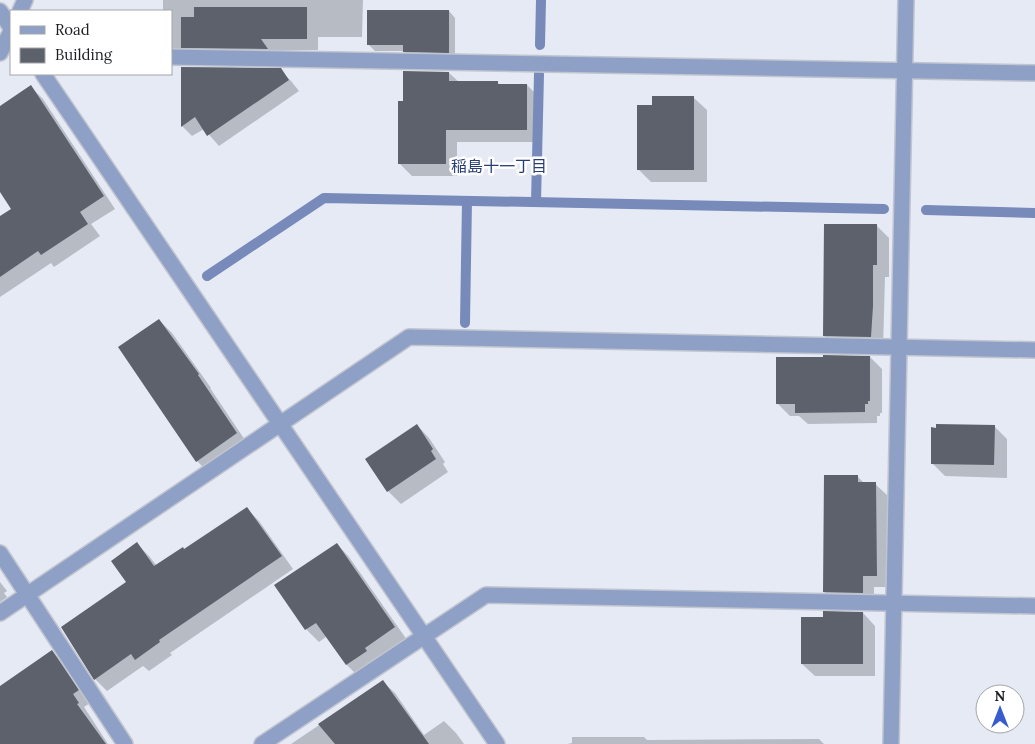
<svg xmlns="http://www.w3.org/2000/svg" width="1035" height="744" viewBox="0 0 1035 744" font-family="Lora,'Noto Sans JP',serif">
<style>
.shadow{fill:#0003}
.lines{fill:none;stroke-linecap:round;stroke-linejoin:round}
.stream{stroke:#778ab9;stroke-width:10}
.building{fill:#5d616b}
.minor-casing{stroke:#c1c5cf;stroke-width:18}
.minor{stroke:#8fa0c7;stroke-width:15}
.labels{text-anchor:middle;stroke-width:5;stroke-linejoin:round;paint-order:stroke}
.neighbourhood-label{font-size:16px;fill:#283d75;stroke:#fff}
</style>
<rect width="100%" height="100%" fill="#e5eaf5"/>
<!-- shadow -->
<g class="shadow">
<polygon points="163,0 363,0 362,37 318,37 318,50 270,50 278,60 171,50 171,11 163,11"/>
<polygon points="449,11 455,18 455,59 411,58 404,51 375,51 368,44"/>
<polygon points="182,68 280,70 291,81 299,91 219,146 204,129 192,136 182,126"/>
<polygon points="449,73 459,82 497,82 500,85 527,85 539,97 539,142 457,142 457,176 412,176 400,164 404,102"/>
<polygon points="31,87 43,99 115,209 91,224 100,236 54,267 51,263 0,297 0,217 13,209 0,190 0,119"/>
<polygon points="694,98 707,110 707,182 651,182 638,169 653,106"/>
<polygon points="876,225 889,238 889,277 885,277 883,349 837,348 824,336"/>
<polygon points="159,320 172,333 211,388 210,388 249,446 210,474 197,461"/>
<polygon points="870,357 882,369 882,413 880,413 880,416 877,416 877,423 808,424 799,416 790,416 778,404"/>
<polygon points="417,425 429,438 445,462 443,464 448,472 401,504 388,491"/>
<polygon points="994,426 1007,439 1007,478 945,476 933,464"/>
<polygon points="857,476 865,484 875,484 887,495 888,587 874,587 874,604 836,604 824,592"/>
<polygon points="247,509 259,521 293,569 170,653 172,655 149,671 143,666 107,691 95,679 128,582 137,544 149,556 157,566 185,550"/>
<polygon points="337,544 349,557 407,640 359,677 346,664 327,636 319,642 306,629"/>
<polygon points="0,582 7,591 4,593 7,597 0,602"/>
<polygon points="863,613 875,626 875,676 815,676 802,664 824,618"/>
<polygon points="52,651 64,664 90,703 84,707 108,744 0,744 0,687"/>
<polygon points="383,682 395,693 424,735 444,721 456,733 464,744 291,744"/>
<polygon points="572,737 644,737 647,740 819,739 824,744 567,744 572,743"/>
</g>
<g class="lines">
<!-- stream -->
<g class="stream">
<polyline points="540,45 541,0"/>
<polyline points="536,202 539,74"/>
<polyline points="926,210 1035,213"/>
<polyline points="207,276 324,198 884,209"/>
<polyline points="465,323 467,201"/>
</g>
</g>
<!-- building -->
<g class="building">
<polygon points="194,7 307,7 307,39 261,39 268,49 181,48 181,17 194,17"/>
<polygon points="367,10 449,10 449,53 403,52 403,45 367,45"/>
<polygon points="181,67 281,68 289,80 207,136 195,117 181,127"/>
<polygon points="403,71 449,72 449,81 498,81 498,84 527,84 527,130 446,130 446,164 398,164 398,101 403,101"/>
<polygon points="31,85 104,196 80,212 88,224 41,255 38,251 0,277 0,216 11,209 0,192 0,106"/>
<polygon points="652,96 694,96 694,170 637,170 637,105 652,105"/>
<polygon points="824,224 877,224 877,265 873,265 873,306 871,337 823,336"/>
<polygon points="159,319 199,374 198,375 237,433 196,462 118,347"/>
<polygon points="823,355 870,356 870,401 868,401 868,404 865,404 865,412 795,413 795,404 776,404 776,357 823,357"/>
<polygon points="417,424 433,449 431,451 436,459 387,492 365,459"/>
<polygon points="936,424 995,425 994,465 931,464 931,427 936,428"/>
<polygon points="824,475 858,475 858,482 876,482 877,576 863,576 863,593 823,592"/>
<polygon points="247,507 282,556 159,640 160,642 135,660 131,654 94,680 61,627 126,582 111,561 137,542 154,566 183,547 184,549"/>
<polygon points="337,543 395,627 365,648 367,651 346,665 316,623 305,630 274,585"/>
<polygon points="823,611 863,612 863,664 801,664 801,617 823,617"/>
<polygon points="52,650 79,690 73,694 79,703 77,704 106,744 0,744 0,686"/>
<polygon points="383,680 429,744 335,744 318,724"/>
</g>
<g class="lines">
<defs>
<g id="minor">
<polyline points="0,11 11,28"/>
<polyline points="20,11 25,0"/>
<polyline points="0,53 11,31"/>
<polyline points="171,57 1035,73"/>
<polyline points="43,74 497,744"/>
<polyline points="0,553 125,744"/>
<polyline points="0,613 409,337 1035,350"/>
<polyline points="262,744 486,595 1035,606"/>
<polyline points="891,744 906,0"/>
</g>
</defs>
<!-- minor casing -->
<use href="#minor" class="minor-casing"/>
<!-- minor -->
<use href="#minor" class="minor"/>
</g>
<g class="labels">
<!-- neighbourhood labels -->
<g class="neighbourhood-label">
<text x="499" y="172">稲島十一丁目</text>
</g>
</g>
<!-- legend -->
<rect x="10" y="10" width="162" height="65" fill="#ffffff" stroke="#a4a5a7"/>
<rect x="20" y="26" width="25" height="8" fill="#8fa0c7" stroke="#a4a5a7"/>
<text x="55" y="35" font-size="15" fill="#1c1e22">Road</text>
<rect x="20" y="48" width="25" height="15" fill="#5d616b" stroke="#a4a5a7"/>
<text x="55" y="60" font-size="15" fill="#1c1e22">Building</text>
<!-- north arrow -->
<g transform="translate(1000 709)"><circle r="24" fill="#ffffff" stroke="#a4a5a7"/>
<path d="M0-4L9 19L0 12L-9 19Z" fill="#385ccd"/>
<text y="-8" font-size="14" font-weight="bold" text-anchor="middle" fill="#1c1e22">N</text>
</g>
</svg>
